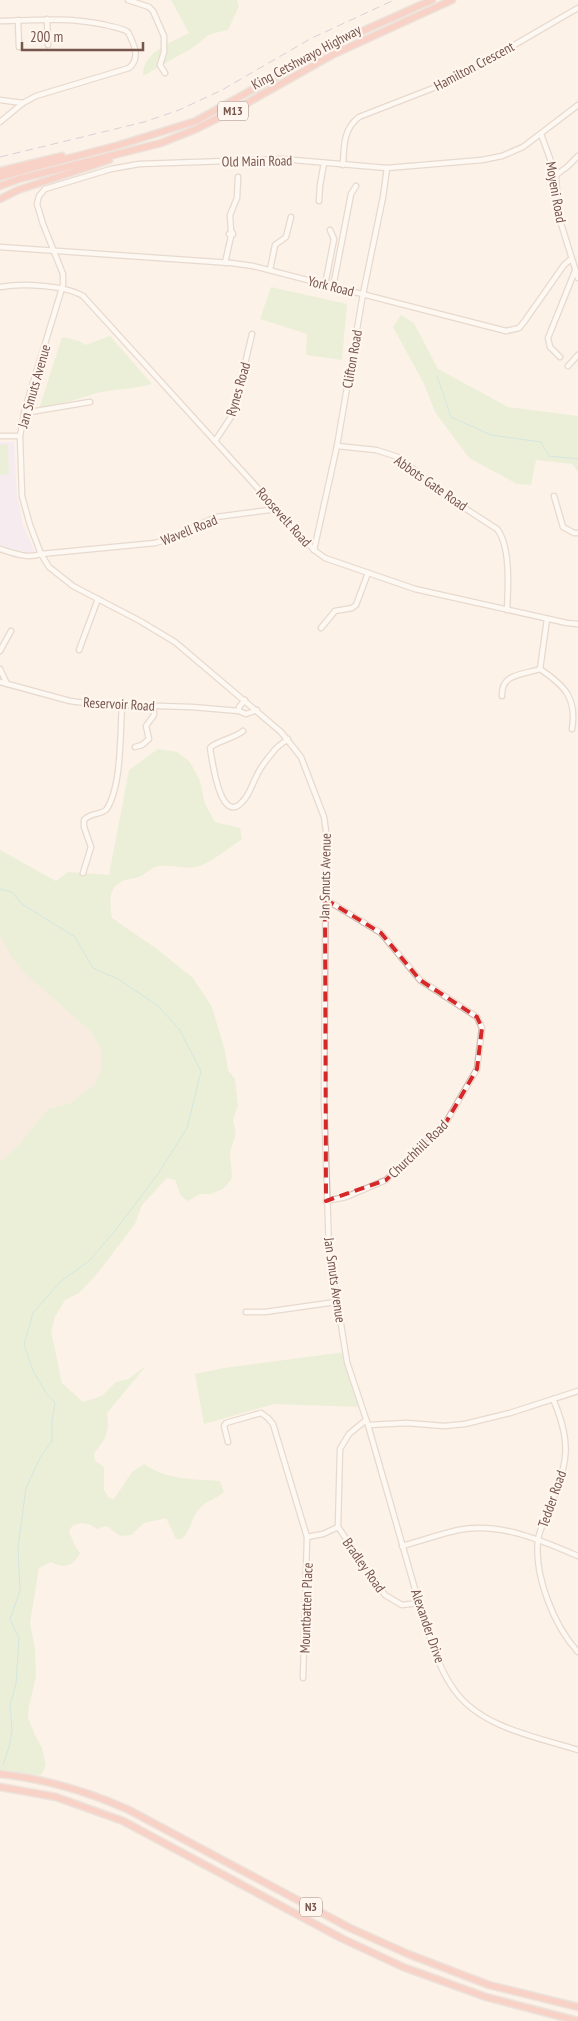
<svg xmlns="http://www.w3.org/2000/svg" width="578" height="2021" viewBox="0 0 578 2021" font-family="'PT Sans Narrow',sans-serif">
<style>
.residential{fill:#f4e3d6}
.education{fill:#efe5f9}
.green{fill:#d9eac6}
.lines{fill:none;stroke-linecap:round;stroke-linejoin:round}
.stream{stroke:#a2d7d8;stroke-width:1}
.minor-casing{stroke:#d1bbb0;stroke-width:7}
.highway-casing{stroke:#d9d0cd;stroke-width:9}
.minor{stroke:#fff;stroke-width:4.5}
.highway{stroke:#f6aba0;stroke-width:6}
.rail{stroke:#b3a6c7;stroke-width:1;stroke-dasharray:8 5;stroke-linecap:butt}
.marked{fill:none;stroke:#d62828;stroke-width:4;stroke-dasharray:10 6;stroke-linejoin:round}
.labels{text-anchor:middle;stroke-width:4.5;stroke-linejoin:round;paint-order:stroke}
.shield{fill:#fff6ef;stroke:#a0867d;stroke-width:1}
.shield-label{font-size:12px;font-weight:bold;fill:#77564c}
.street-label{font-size:14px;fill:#77564c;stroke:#fff6ef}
</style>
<rect width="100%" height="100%" fill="#fcf2e8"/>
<!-- residential -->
<polygon class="residential" points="0,936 30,978 91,1032 101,1050 101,1070 94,1086 89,1088 71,1103 48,1109 21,1142 2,1161 0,1160"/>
<!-- education -->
<polygon class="education" points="0,442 14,442 17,495 23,525 36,554 0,547"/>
<!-- green -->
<g class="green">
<path d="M171,0H237L239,6L228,30L210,34L192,48L143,76C142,52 171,43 189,33Z"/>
<polygon points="271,287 347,304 342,360 306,355 307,334 260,319"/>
<polygon points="401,315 414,323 438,369 508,407 578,416 578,472 572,464 536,460 531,485 517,484 469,458 435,412 424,384 393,327"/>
<path d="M110,336L152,384C134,389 115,389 97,393C77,399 59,405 39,409L62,337L79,341L85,345Z"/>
<polygon points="8,444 9,474 0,475 0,445"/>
<path d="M158,749L177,752L190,762L200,781L205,804L215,822L240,828L242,839C230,847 213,861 200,866C186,870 174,865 161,866C153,866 148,872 141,876C135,879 129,878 123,881C107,887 110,905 112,918L157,949L193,978L212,1007L225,1051L228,1070L235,1079L238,1105L233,1120L236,1133L230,1153L232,1175L231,1180L223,1189L211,1194H200L188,1201L181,1196L175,1180L167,1178L142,1205L135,1224L97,1274L79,1293L65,1300L55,1317L51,1331L62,1383L83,1402L102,1396L116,1382L128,1379L146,1366L107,1413C110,1431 106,1440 94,1453L95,1461L104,1467V1490L109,1498L114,1499L132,1472L144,1464C167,1480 193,1479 220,1481L224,1492C217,1499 207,1500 200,1508C192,1517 191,1530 182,1539H176L166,1518L144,1523L131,1535L120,1536L107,1526L97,1529C88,1523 82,1521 72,1526L69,1531L75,1546L80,1553C74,1566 63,1569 51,1562L39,1568L30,1623L35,1649L36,1677L29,1706L28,1718L34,1733L42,1748L46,1765L41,1775L0,1772V1160L2,1161L21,1142L48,1109L71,1103L89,1088L94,1086L101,1070V1050L91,1032L30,978L12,958L0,936V850L56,881L68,872L109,875L129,770Z"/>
<polygon points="345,1352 362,1407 274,1404 204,1424 195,1374 224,1368"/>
</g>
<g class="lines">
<!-- stream -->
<g class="stream">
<polyline points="437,376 451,417 491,435 541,442 549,456 578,459"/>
<polyline points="0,889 12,892 22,904 75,937 93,968 118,979 158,1006 179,1029 201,1071 187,1128 158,1174 114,1232 89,1261 60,1282 33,1313 24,1345 33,1371 46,1393 55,1403 52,1421 52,1441 40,1458 26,1488 18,1547 20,1591 10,1619 19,1638 16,1684 10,1705 12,1731 9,1747 3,1765"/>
</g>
<defs>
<g id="minor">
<polyline points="128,0 149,7 153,11 164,36 164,52 160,65 165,73"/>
<polyline points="47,19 48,45"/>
<polyline points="18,20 19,47"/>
<path d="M0,21C36,20 70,17 106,25C113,27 122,28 128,32C134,44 141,58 129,68L36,96L23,103L0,122"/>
<polyline points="0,100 23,103"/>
<polyline points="578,105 523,147 502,156 482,160 387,168 282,159 139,164 111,169 45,189 39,196 37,204 43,224 63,274 63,285 25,409 20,436 22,496 30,525 41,554 49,567 73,586 140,621 175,642 281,732 301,757 324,817 326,831 324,1103 329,1249 347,1362 368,1425 407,1423 444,1426 465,1424 510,1413 578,1391"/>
<polyline points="541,134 556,175 558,214 578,278"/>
<path d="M343,165C344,147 343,129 359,117L454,80L578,8"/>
<polyline points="556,175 567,167 578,156"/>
<polyline points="319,201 320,185 324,163"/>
<polyline points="231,232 230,215 237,198 238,177"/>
<polyline points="0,247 231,263 253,266 506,331 519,328 524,322 564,265 571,259"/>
<polyline points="225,263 231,236 229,234 232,232 233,234 231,236"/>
<polyline points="270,270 275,245 286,237 291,217"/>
<polyline points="325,285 334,239 330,230"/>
<path d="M0,287C22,283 64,285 83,296L314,550L325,558L415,589L567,623L578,624"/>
<polyline points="333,287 351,194 356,186"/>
<polyline points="560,357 550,347 548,338 575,271"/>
<polyline points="568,366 578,355"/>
<polyline points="24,413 90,402"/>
<polyline points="0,436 20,436"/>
<polyline points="215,441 231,417 234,410 252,334"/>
<path d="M337,446L376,450L398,457L449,498L497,529C511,546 508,589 507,610"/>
<polyline points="554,496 563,527 574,533 578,533"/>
<path d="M0,549C13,553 27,559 41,554L155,543L169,539L216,517L277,509"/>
<polyline points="314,550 337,446 363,294 383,197 387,168"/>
<polyline points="321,628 335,611 352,608 356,605 368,573"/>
<polyline points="79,650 98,599"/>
<polyline points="0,651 11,631"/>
<polyline points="0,669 7,684"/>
<path d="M540,669C565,686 577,698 572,729"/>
<polyline points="0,682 70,701 93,704 192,707 239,711 246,714 257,710"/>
<path d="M502,696C501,673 523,675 540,669L547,619"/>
<polyline points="239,711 239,707 245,700"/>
<path d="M243,731C233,739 214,742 210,748C212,758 220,828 243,801C249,795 252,785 256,777C260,768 267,759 273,752C276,747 283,743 288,739"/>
<polyline points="135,747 142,745 149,739 146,726 154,715 154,706"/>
<path d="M83,873L91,847L84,827V820C90,813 99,815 106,810C122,787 120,733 122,705"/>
<polyline points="325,899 381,933 420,980 477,1017 482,1028 477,1069 445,1124 386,1180 346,1197 326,1201"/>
<polyline points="246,1312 265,1312 336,1302"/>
<path d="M553,1399C573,1445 567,1463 550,1508C546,1518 539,1530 538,1540C534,1576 554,1626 578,1652"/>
<polyline points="366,1420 349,1434 340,1449 338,1527 385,1595 402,1605 419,1603"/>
<path d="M368,1425L423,1617C431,1641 439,1670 455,1691C482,1728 537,1737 578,1750"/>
<polyline points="228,1442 224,1426 226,1423 261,1413 268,1418 273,1424 307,1537 303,1678"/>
<polyline points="307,1537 323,1534 338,1527"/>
<path d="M402,1546C421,1541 440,1534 458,1530C501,1522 540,1540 578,1556"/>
</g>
<g id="highway">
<polyline points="0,171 62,156"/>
<polyline points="0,177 35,167 116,146 196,121 338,42 432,0"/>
<polyline points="0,186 19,179 161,143 196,129 238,108 332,55 452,0"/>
<polyline points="0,199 18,190 109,160"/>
<path d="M0,1774C46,1779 87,1791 129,1810L350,1928L408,1954L489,1985L578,2007"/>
<polyline points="0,1787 56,1797 123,1821 341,1938 403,1967 486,1997 578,2021"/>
</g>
</defs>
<!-- minor casing -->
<use href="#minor" class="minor-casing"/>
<!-- highway casing -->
<use href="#highway" class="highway-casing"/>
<!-- minor -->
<use href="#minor" class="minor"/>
<!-- highway -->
<use href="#highway" class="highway"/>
<!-- rail -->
<polyline class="rail" points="0,157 144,122 179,110 222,90 310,39 394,0"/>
</g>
<!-- marked area -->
<path d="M0 0H578V2021H0ZM325,899L381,933L420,980L477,1017L482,1028L477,1069L445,1124L386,1180L326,1201Z" fill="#fcf2e8" fill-opacity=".55" fill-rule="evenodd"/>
<path class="marked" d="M325,899L381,933L420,980L477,1017L482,1028L477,1069L445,1124L386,1180L326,1201Z"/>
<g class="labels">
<!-- shield labels -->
<g class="shield">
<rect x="218" y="101.5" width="30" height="19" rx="4"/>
<rect x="300" y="1897.5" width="22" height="19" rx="4"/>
</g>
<g class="shield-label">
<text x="233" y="115">M13</text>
<text x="311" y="1911">N3</text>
</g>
<!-- street labels -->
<g class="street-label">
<text transform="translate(306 57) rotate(-28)" y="5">King Cetshwayo Highway</text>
<text transform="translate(474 66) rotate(-28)" y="5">Hamilton Crescent</text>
<text transform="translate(257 161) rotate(-1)" y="5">Old Main Road</text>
<text transform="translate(556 192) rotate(80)" y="5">Moyeni Road</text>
<text transform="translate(331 286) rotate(14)" y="5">York Road</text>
<text transform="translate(352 359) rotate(-80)" y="5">Clifton Road</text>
<text transform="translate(34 386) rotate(-74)" y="5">Jan Smuts Avenue</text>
<text transform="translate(238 389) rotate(-74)" y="5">Rynes Road</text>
<text transform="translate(431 483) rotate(35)" y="5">Abbots Gate Road</text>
<text transform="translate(284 517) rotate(48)" y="5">Roosevelt Road</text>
<text transform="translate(189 530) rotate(-22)" y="5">Wavell Road</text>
<text transform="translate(119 704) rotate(3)" y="5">Reservoir Road</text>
<text transform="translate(325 876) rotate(-89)" y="5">Jan Smuts Avenue</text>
<text transform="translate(418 1149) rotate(-44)" y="5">Churchhill Road</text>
<text transform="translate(335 1280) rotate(82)" y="5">Jan Smuts Avenue</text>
<text transform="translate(552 1499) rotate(-71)" y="5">Tedder Road</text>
<text transform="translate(364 1565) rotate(55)" y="5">Bradley Road</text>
<text transform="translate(306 1608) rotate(-88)" y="5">Mountbatten Place</text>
<text transform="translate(428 1626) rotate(71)" y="5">Alexander Drive</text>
</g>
</g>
<!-- scale -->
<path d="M22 42v8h121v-8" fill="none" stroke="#77564c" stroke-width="2.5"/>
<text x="30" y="42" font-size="15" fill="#77564c" stroke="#fff6ef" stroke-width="4" paint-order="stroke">200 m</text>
</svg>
